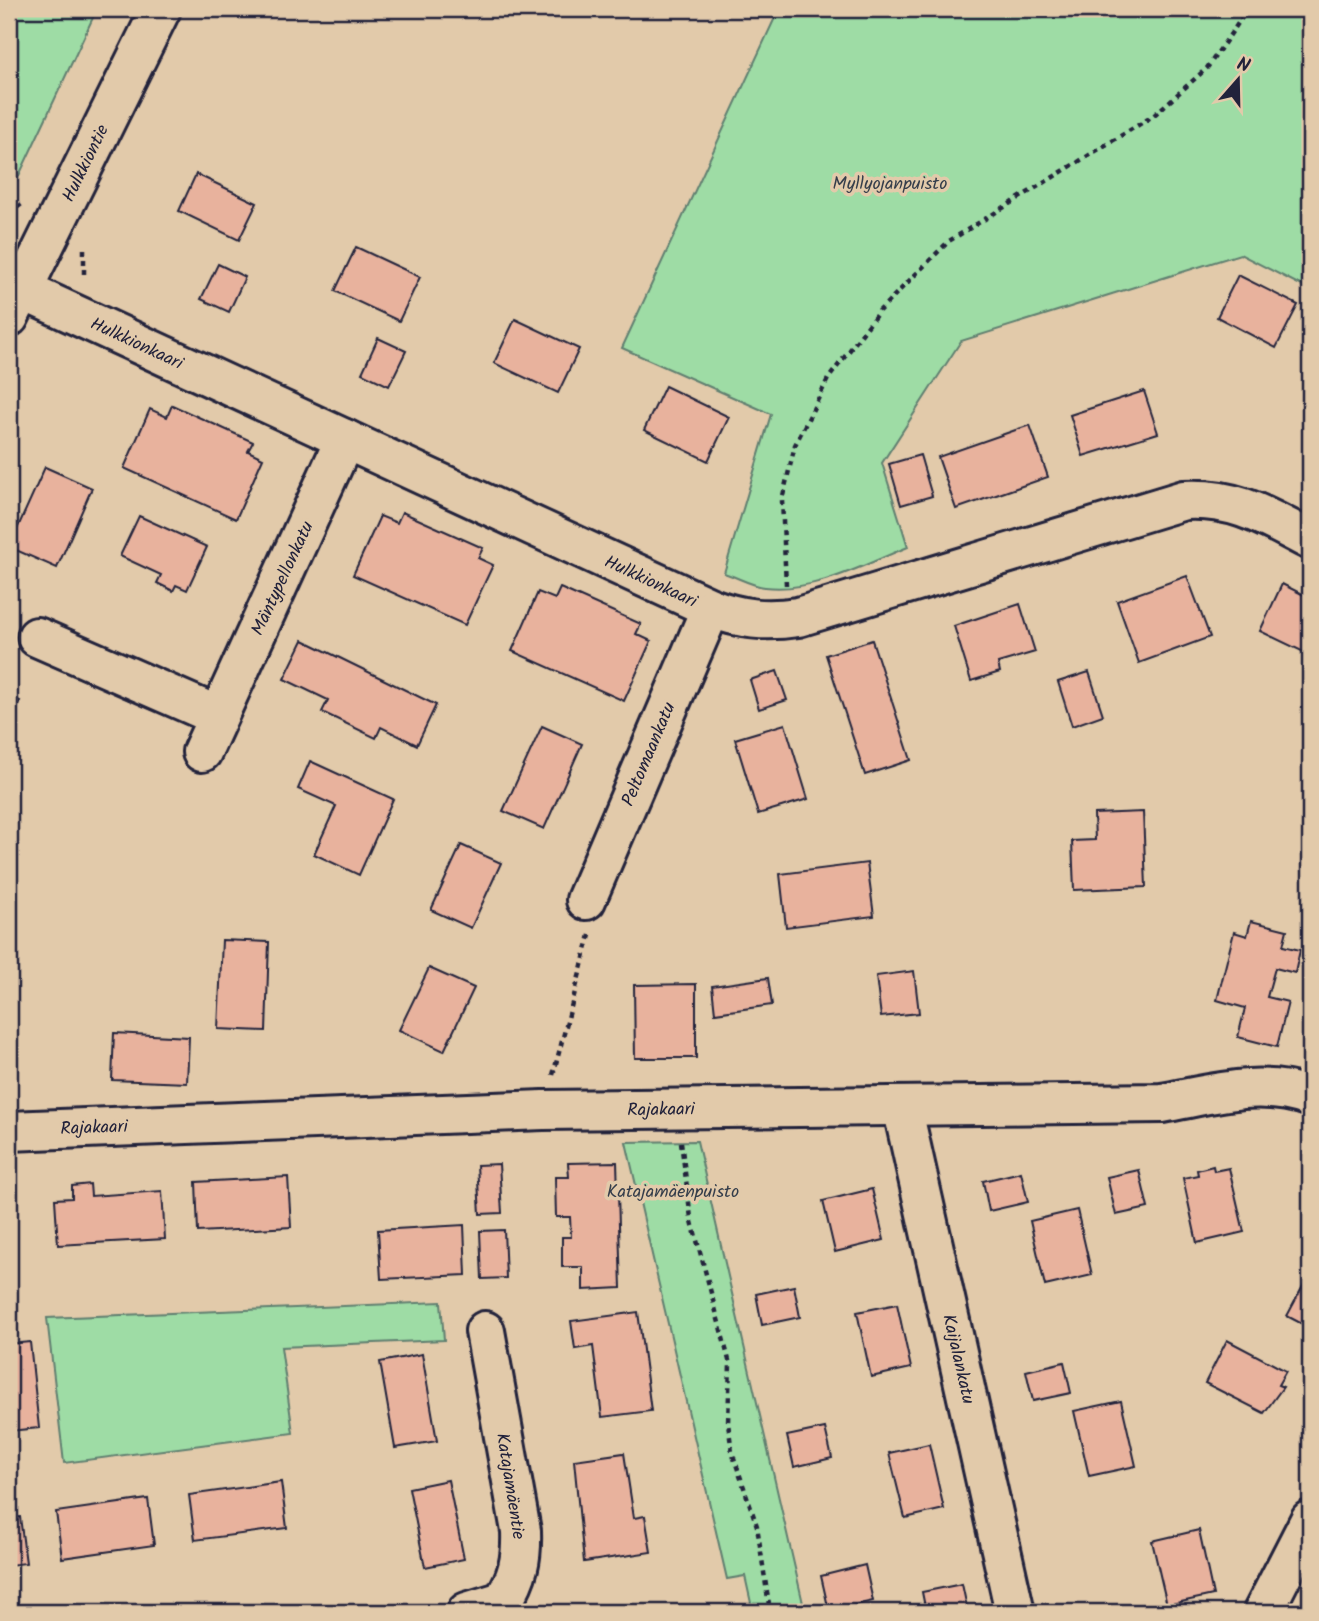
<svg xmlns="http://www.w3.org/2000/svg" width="1319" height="1621" viewBox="0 0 1319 1621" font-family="Kalam,sans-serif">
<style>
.green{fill:#9edca5;stroke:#607f70;stroke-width:2}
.building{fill:#e8b29d;stroke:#22223b;stroke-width:2}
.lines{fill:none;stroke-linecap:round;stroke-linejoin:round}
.minor-casing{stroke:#22223b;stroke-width:44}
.path{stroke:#22223b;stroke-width:4.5;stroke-dasharray:5 5;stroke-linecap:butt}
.minor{stroke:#e2caaa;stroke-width:38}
.labels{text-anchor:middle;stroke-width:7;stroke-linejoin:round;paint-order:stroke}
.street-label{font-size:18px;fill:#22223b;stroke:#e2caaa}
.park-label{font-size:18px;fill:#353e4b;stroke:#e2caaa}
</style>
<rect width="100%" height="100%" fill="#e2caaa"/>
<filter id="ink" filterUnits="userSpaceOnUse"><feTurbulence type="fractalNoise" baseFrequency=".0143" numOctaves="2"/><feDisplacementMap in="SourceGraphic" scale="14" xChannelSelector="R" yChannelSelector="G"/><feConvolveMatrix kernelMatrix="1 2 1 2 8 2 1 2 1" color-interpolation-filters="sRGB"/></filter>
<g filter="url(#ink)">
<!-- green -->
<g class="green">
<polygon points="9,9 97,9 16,182 9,185"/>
<path d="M779,9H1310V290L1240,254L961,341L882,463L908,547C865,564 814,593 765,587C752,586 737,577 724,573L771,414L622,348Z"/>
<polygon points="697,1141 805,1612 753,1612 745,1576 727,1579 626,1142"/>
<polygon points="441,1302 444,1340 281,1347 293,1433 64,1463 47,1318"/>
</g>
<!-- building -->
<g class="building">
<polygon points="196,174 257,203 239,240 179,211"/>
<polygon points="356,247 420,277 399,321 335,291"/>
<polygon points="218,264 245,277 229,312 201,299"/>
<polygon points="1238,275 1298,305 1276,348 1217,317"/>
<polygon points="515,319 579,349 558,393 494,363"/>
<polygon points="378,338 406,351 389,386 362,373"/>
<polygon points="665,386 729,417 708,461 644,430"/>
<polygon points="1144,391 1158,433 1083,456 1070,415"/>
<polygon points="172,405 253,442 248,451 263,458 236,519 124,468 150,409 167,417"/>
<polygon points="1030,425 1048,477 956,509 938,457"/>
<polygon points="920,455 932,496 901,505 889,464"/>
<polygon points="45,467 92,488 57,568 9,547"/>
<polygon points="402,512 483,548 478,558 493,565 465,625 353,575 380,516 397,523"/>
<polygon points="139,516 207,547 187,590 176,585 173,591 157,583 161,575 120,556"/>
<polygon points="1187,576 1210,637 1139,663 1117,601"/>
<polygon points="1282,584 1310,598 1310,655 1260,631"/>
<polygon points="560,588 641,624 636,634 651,641 624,701 512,651 538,592 555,599"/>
<polygon points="1020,604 1035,652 998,663 1000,672 971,681 954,626"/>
<polygon points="303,640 436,705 417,745 381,727 376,738 322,712 328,700 284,679"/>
<polygon points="872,640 911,760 865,775 826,655"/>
<polygon points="777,671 787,700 759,709 750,680"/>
<polygon points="1089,672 1103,715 1072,726 1058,682"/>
<polygon points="9,696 20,701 9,725"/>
<polygon points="785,724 808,799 758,814 735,739"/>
<polygon points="542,726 582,744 544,829 503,811"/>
<polygon points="310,761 393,799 359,875 314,854 336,806 298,789"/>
<polygon points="1143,812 1146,887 1074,890 1072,841 1095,840 1094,814"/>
<polygon points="461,845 501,863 471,928 431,910"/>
<polygon points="867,863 874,916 786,927 780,874"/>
<polygon points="1251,921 1287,930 1283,946 1300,950 1295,973 1275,968 1267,997 1288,1002 1277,1047 1238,1037 1245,1008 1217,1000 1234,932 1247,936"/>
<polygon points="222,940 269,942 266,1031 218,1029"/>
<polygon points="429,968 474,988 444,1051 399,1030"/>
<polygon points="914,971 919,1013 881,1017 876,976"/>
<polygon points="768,978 772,1005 715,1013 712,986"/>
<polygon points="696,984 696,1058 635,1058 634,985"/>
<polygon points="114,1033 189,1037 187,1083 112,1080"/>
<polygon points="617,1162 621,1288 583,1290 583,1267 562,1267 562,1237 571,1237 570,1217 556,1217 555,1177 569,1177 568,1163"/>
<polygon points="499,1164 502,1213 480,1214 477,1165"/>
<polygon points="1213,1166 1214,1171 1229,1168 1244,1232 1197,1243 1183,1178 1198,1175 1197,1170"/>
<polygon points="1139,1170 1148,1208 1116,1215 1107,1177"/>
<polygon points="1021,1172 1028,1202 989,1211 983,1181"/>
<polygon points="288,1177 291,1227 198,1232 196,1182"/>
<polygon points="90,1184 91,1196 162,1191 165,1239 58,1245 55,1199 72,1198 72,1186"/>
<polygon points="872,1189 884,1240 835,1252 823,1201"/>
<polygon points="1077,1210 1092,1275 1045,1286 1030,1221"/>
<polygon points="464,1225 466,1275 381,1279 378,1230"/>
<polygon points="504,1230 506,1278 482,1279 480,1231"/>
<polygon points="1310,1273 1310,1328 1287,1316"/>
<polygon points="794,1286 800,1317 762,1325 756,1294"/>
<polygon points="897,1304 911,1368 871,1377 857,1312"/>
<polygon points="638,1312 651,1411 602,1417 593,1346 575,1349 571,1321"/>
<polygon points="1227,1340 1286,1371 1278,1385 1283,1387 1264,1413 1205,1383"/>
<polygon points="30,1342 39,1428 9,1431 9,1344"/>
<polygon points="422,1354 437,1441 395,1448 380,1362"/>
<polygon points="1064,1362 1071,1393 1033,1401 1026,1371"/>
<polygon points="1121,1401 1136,1466 1089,1476 1074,1411"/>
<polygon points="825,1428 832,1458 794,1467 787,1436"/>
<polygon points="929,1444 944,1509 905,1518 889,1453"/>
<polygon points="624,1453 634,1518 645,1516 651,1552 584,1562 574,1460"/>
<polygon points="448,1480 464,1559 425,1567 409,1488"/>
<polygon points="281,1482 287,1528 195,1540 189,1495"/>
<polygon points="148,1499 154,1545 62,1558 56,1512"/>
<polygon points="20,1517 26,1563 9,1565 9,1518"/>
<polygon points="1199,1530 1213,1595 1167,1605 1152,1541"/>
<polygon points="865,1565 873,1601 829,1611 821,1576"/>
<polygon points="962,1584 968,1612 926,1612 922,1592"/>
</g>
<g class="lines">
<defs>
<g id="minor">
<path d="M9,287L22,290L711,608C741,619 765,622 798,617L1184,500C1236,497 1266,517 1310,540"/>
<polyline points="9,317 161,9"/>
<polyline points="37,637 218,716"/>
<polyline points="202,752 345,439"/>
<polyline points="586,900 711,608"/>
<polyline points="902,1106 1015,1612"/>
<path d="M9,1131L543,1110L1162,1103C1213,1094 1259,1079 1310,1097"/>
<path d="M467,1612L503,1601C518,1577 522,1559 521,1531L485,1331"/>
<polyline points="1263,1612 1310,1520"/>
</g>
</defs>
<!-- minor casing -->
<use href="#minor" class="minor-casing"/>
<!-- path -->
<g class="path">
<polyline points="9,213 25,202"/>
<polyline points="84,249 84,279"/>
<polyline points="786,585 782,500 795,445 828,379 879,311 949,241 1153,116 1207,68 1248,9"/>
<polyline points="553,1075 590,935"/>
<polyline points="681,1142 691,1218 730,1364 728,1423 732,1452 757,1526 770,1612"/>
</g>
<!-- minor -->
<use href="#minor" class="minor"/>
</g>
</g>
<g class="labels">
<!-- street labels -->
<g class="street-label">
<text transform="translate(85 163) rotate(-64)" y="6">Hulkkiontie</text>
<text transform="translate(137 343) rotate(25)" y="6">Hulkkionkaari</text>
<text transform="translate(282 578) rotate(-65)" y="6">Mäntypellonkatu</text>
<text transform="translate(651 581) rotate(25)" y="6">Hulkkionkaari</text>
<text transform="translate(648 754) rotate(-67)" y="6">Peltomaankatu</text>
<text transform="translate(661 1109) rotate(-1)" y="6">Rajakaari</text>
<text transform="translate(94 1127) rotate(-2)" y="6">Rajakaari</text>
<text transform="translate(959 1359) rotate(77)" y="6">Kaijalankatu</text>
<text transform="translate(511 1486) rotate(81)" y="6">Katajamäentie</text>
</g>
<!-- park labels -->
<g class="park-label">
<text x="890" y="189">Myllyojanpuisto</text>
<text x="673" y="1197">Katajamäenpuisto</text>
</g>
</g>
<!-- margin -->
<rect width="1319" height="1621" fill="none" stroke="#e2caaa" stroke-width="35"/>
<rect x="18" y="18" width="1284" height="1586" fill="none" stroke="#22223b" stroke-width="2.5" filter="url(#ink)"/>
<!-- north arrow -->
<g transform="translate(1238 80) rotate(20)" stroke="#e2caaa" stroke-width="5" paint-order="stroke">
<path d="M0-5L12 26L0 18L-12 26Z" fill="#22223b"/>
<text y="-10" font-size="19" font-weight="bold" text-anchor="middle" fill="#22223b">N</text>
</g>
</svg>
